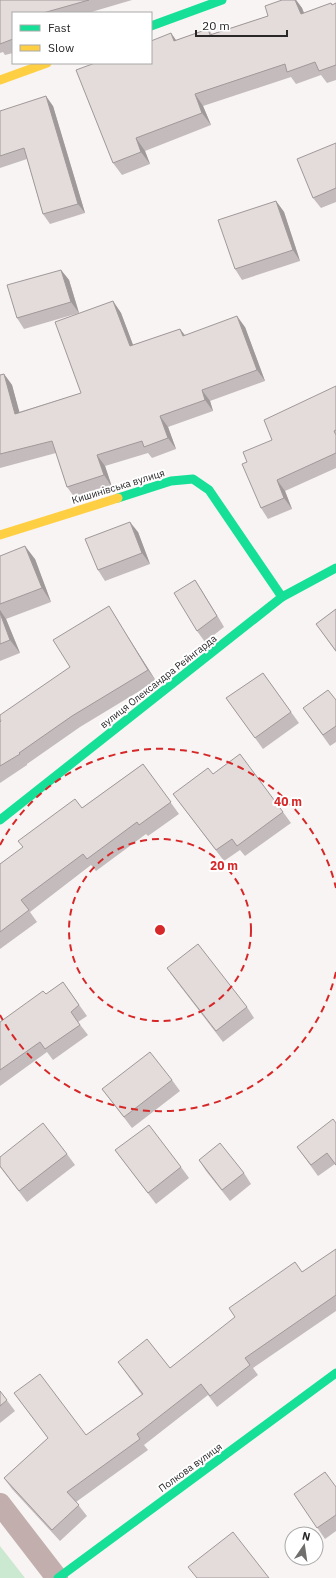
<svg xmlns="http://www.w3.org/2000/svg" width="336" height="1578" viewBox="0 0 336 1578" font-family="'IBM Plex Sans',sans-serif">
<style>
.green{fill:#cbe8d1}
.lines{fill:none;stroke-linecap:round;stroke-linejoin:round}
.street{stroke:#c2afad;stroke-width:22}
.fast{stroke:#16e098;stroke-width:9}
.slow{stroke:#ffcf43;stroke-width:9}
.wall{fill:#c4bcbc}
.shaded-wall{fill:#a09999}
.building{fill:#e4dbdb;stroke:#a09999}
.ring{fill:none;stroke:#d62828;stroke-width:2;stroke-dasharray:7 5}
.labels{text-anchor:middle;stroke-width:4;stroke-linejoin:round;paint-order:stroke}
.street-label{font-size:10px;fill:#292727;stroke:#fff}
.centre{fill:#d62828;stroke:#fff;stroke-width:2}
.ring-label{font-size:12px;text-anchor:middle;font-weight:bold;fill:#d62828;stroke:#fff;stroke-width:4;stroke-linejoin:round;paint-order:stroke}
</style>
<rect width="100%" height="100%" fill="#f8f4f3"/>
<!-- green -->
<polygon class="green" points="0,1546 25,1578 0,1578"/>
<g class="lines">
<!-- street -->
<polyline class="street" points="0,1504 57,1578"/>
<!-- fast -->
<g class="fast">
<polyline points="151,26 222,0"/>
<polyline points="118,498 171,481 193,479 209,490 282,597"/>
<polyline points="0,820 282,597 336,568"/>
<polyline points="58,1578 336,1373"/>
</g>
<!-- slow -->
<g class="slow">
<polyline points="0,80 47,63"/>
<polyline points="0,535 118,498"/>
</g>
</g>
<!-- wall -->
<g class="wall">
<polygon points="0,0 132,0 88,13 13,13 13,53 5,55 3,52 0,53"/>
<polygon points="282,0 296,0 302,8 304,13 331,3 332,5 336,3 336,80 327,83 321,75 296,84 291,77 203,106 211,125 145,151 150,164 122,175 113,163 171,33 176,40 208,29 212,34 268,16"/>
<polygon points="53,106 85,213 50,224 43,214 27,159 0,168 0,111"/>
<polygon points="336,143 336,202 321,208 313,198"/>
<polygon points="276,201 284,212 300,261 242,280 235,269"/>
<polygon points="61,270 69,280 79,313 24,329 17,318"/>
<polygon points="113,301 121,313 133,345 180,329 185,335 245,327 265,381 210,401 213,411 168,427 176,449 152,458 148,453 105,466 112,487 75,498 67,487 56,453 0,468 0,375 4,374 12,385 19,412 81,393"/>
<polygon points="336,386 336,468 285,491 292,509 268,519 261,508 247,462"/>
<polygon points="138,532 150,564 105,581 98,570"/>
<polygon points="0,556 35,559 51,602 6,619 20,653 0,661"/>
<polygon points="195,580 202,591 224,627 205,642 197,631"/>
<polygon points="109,606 116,618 156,681 80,727 27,764 27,765 0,783 0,722 70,667"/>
<polygon points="336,609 336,652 316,624"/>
<polygon points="263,673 299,723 263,749 226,698"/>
<polygon points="336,700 336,742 330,746 303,708"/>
<polygon points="143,764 179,814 148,836 146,834 96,871 91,865 30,912 37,922 0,949 0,864 82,808"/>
<polygon points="173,794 283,812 291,823 245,856 240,850 224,861"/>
<polygon points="167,968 247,1007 254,1018 223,1042 174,978"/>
<polygon points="63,982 87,1016 78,1022 88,1035 53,1060 47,1052 0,1086 0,1022 46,994"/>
<polygon points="172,1080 180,1091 132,1128 102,1089"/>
<polygon points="336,1123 336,1166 335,1164 318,1176 297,1147"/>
<polygon points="115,1150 181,1167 189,1178 156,1204"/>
<polygon points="67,1154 75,1165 27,1202 0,1167 0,1157"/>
<polygon points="199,1160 244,1173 251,1184 230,1201 206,1171"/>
<polygon points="336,1249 336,1311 253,1368 258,1375 217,1407 208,1395 144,1445 148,1450 76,1502 87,1516 60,1541 12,1489 4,1478 48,1438 14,1393 86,1435 142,1395 118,1362 170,1368 302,1272"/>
<polygon points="0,1391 15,1411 0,1423"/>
<polygon points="336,1487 336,1531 325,1539 294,1494"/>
</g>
<!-- shaded-wall -->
<g class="shaded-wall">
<polygon points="295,0 296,0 302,8 309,26 301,14"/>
<polygon points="171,33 180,46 174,41"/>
<polygon points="195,94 203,106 211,125 202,113"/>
<polygon points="46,96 53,106 85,213 78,204"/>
<polygon points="136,138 145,151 150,164 141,152"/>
<polygon points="276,201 284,212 300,261 293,250"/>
<polygon points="61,270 69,280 79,313 71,302"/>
<polygon points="113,301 121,313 138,358 130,346"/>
<polygon points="237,316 245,327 265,381 257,370"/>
<polygon points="180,329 188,340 183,336"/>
<polygon points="4,374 12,385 23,425 15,414"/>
<polygon points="202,390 210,401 213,411 205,400"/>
<polygon points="160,416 168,427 176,449 168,438"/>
<polygon points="97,455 105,466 112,487 104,475"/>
<polygon points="277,480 285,491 292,509 284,498"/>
<polygon points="130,522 138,532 150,564 142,553"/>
<polygon points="25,546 35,559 51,602 42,588"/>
<polygon points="195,580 202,591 224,627 217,616"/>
<polygon points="109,606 116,618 156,681 148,670"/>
<polygon points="0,610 6,619 20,653 10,640 0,613"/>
</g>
<!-- building -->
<g class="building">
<polygon points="0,0 89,0 43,13 13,13 13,39 0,44"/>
<polygon points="282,0 295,0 301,14 331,3 332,5 336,3 336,65 319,71 315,62 287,72 285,64 195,94 202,113 136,138 141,152 113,163 76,70 95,63 151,63 151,41 171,33 174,41 208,29 210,35 268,16 265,6"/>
<polygon points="46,96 78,204 43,214 24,148 0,156 0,111"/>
<polygon points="336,143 336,188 313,198 297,159"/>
<polygon points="276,201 293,250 235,269 218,220"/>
<polygon points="61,270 71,302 17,318 7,285"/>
<polygon points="113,301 130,346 180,329 183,336 237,316 257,370 202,390 205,400 160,416 168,438 144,447 142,441 97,455 104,475 67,487 52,441 0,454 0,375 4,374 15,414 81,393 55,322"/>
<polygon points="336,386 336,430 334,431 336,435 336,453 277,480 284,498 261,508 242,464 247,462 243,452 272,440 264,420"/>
<polygon points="130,522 142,553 98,570 85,539"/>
<polygon points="25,546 42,588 0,604 0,556"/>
<polygon points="195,580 217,616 197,631 174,593"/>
<polygon points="109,606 148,670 72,716 19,753 20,754 0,766 0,722 1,721 0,719 0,715 70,667 53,640"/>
<polygon points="336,609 336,651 316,624"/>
<polygon points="0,613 10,640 0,644"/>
<polygon points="263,673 291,712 255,738 226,698"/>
<polygon points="328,690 336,700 336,726 323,735 303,708"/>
<polygon points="240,754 283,812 237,846 232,839 216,850 173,794 208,768 213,774"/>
<polygon points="143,764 171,802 139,825 137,822 87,859 83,854 21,900 29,910 0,932 0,864 23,847 18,841 75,799 82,808"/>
<polygon points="198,944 247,1007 216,1031 167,968"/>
<polygon points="63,982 79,1005 71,1012 80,1025 45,1049 40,1042 0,1070 0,1022 43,991 46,994"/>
<polygon points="150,1052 172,1080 124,1117 102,1089"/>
<polygon points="333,1119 336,1123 336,1165 327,1153 311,1165 297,1147"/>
<polygon points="43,1123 67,1154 19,1191 0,1166 0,1157"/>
<polygon points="149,1125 181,1167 148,1193 115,1150"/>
<polygon points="220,1143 244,1173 222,1190 199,1160"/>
<polygon points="336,1249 336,1295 245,1358 250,1365 210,1396 201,1384 137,1434 140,1439 67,1492 79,1505 52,1530 4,1478 48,1438 14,1393 40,1374 86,1435 143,1394 118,1362 147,1339 170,1368 235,1317 229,1308 295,1262 302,1272"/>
<polygon points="0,1391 7,1400 0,1406"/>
<polygon points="325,1472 336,1487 336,1515 317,1528 294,1494"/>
<polygon points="233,1532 269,1578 197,1578 188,1567"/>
</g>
<!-- distance rings -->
<g class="ring">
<circle cx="160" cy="930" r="91"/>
<path d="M336 972A181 181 0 0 1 0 1015M0 845A181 181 0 0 1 336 888"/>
</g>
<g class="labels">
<!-- street labels -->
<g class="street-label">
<text transform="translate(118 486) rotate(-17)" y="4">Кишинівська вулиця</text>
<text transform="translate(158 681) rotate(-38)" y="4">вулиця Олександра Рейнгарда</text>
<text transform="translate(190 1467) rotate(-36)" y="4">Полкова вулиця</text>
</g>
</g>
<circle cx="160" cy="930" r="6" class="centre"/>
<g class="ring-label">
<text x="288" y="806">40 m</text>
<text x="224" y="870">20 m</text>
</g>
<!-- legend -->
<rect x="12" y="12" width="140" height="52" fill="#ffffff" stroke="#a9a9a9"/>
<rect x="20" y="25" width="20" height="6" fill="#16e098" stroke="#a9a9a9"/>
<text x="48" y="32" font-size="12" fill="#292727">Fast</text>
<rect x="20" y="45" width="20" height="6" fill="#ffcf43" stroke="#a9a9a9"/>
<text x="48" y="52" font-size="12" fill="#292727">Slow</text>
<!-- north arrow -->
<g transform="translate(304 1546) rotate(13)"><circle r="19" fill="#ffffff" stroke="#a9a9a9"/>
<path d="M0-3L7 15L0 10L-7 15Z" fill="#716f6e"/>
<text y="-6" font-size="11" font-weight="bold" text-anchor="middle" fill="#292727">N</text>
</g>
<!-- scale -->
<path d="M196 30v6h91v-6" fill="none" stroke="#292727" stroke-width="2"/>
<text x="202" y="30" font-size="12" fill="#292727" stroke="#ffffff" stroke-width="3" paint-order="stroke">20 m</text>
</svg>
